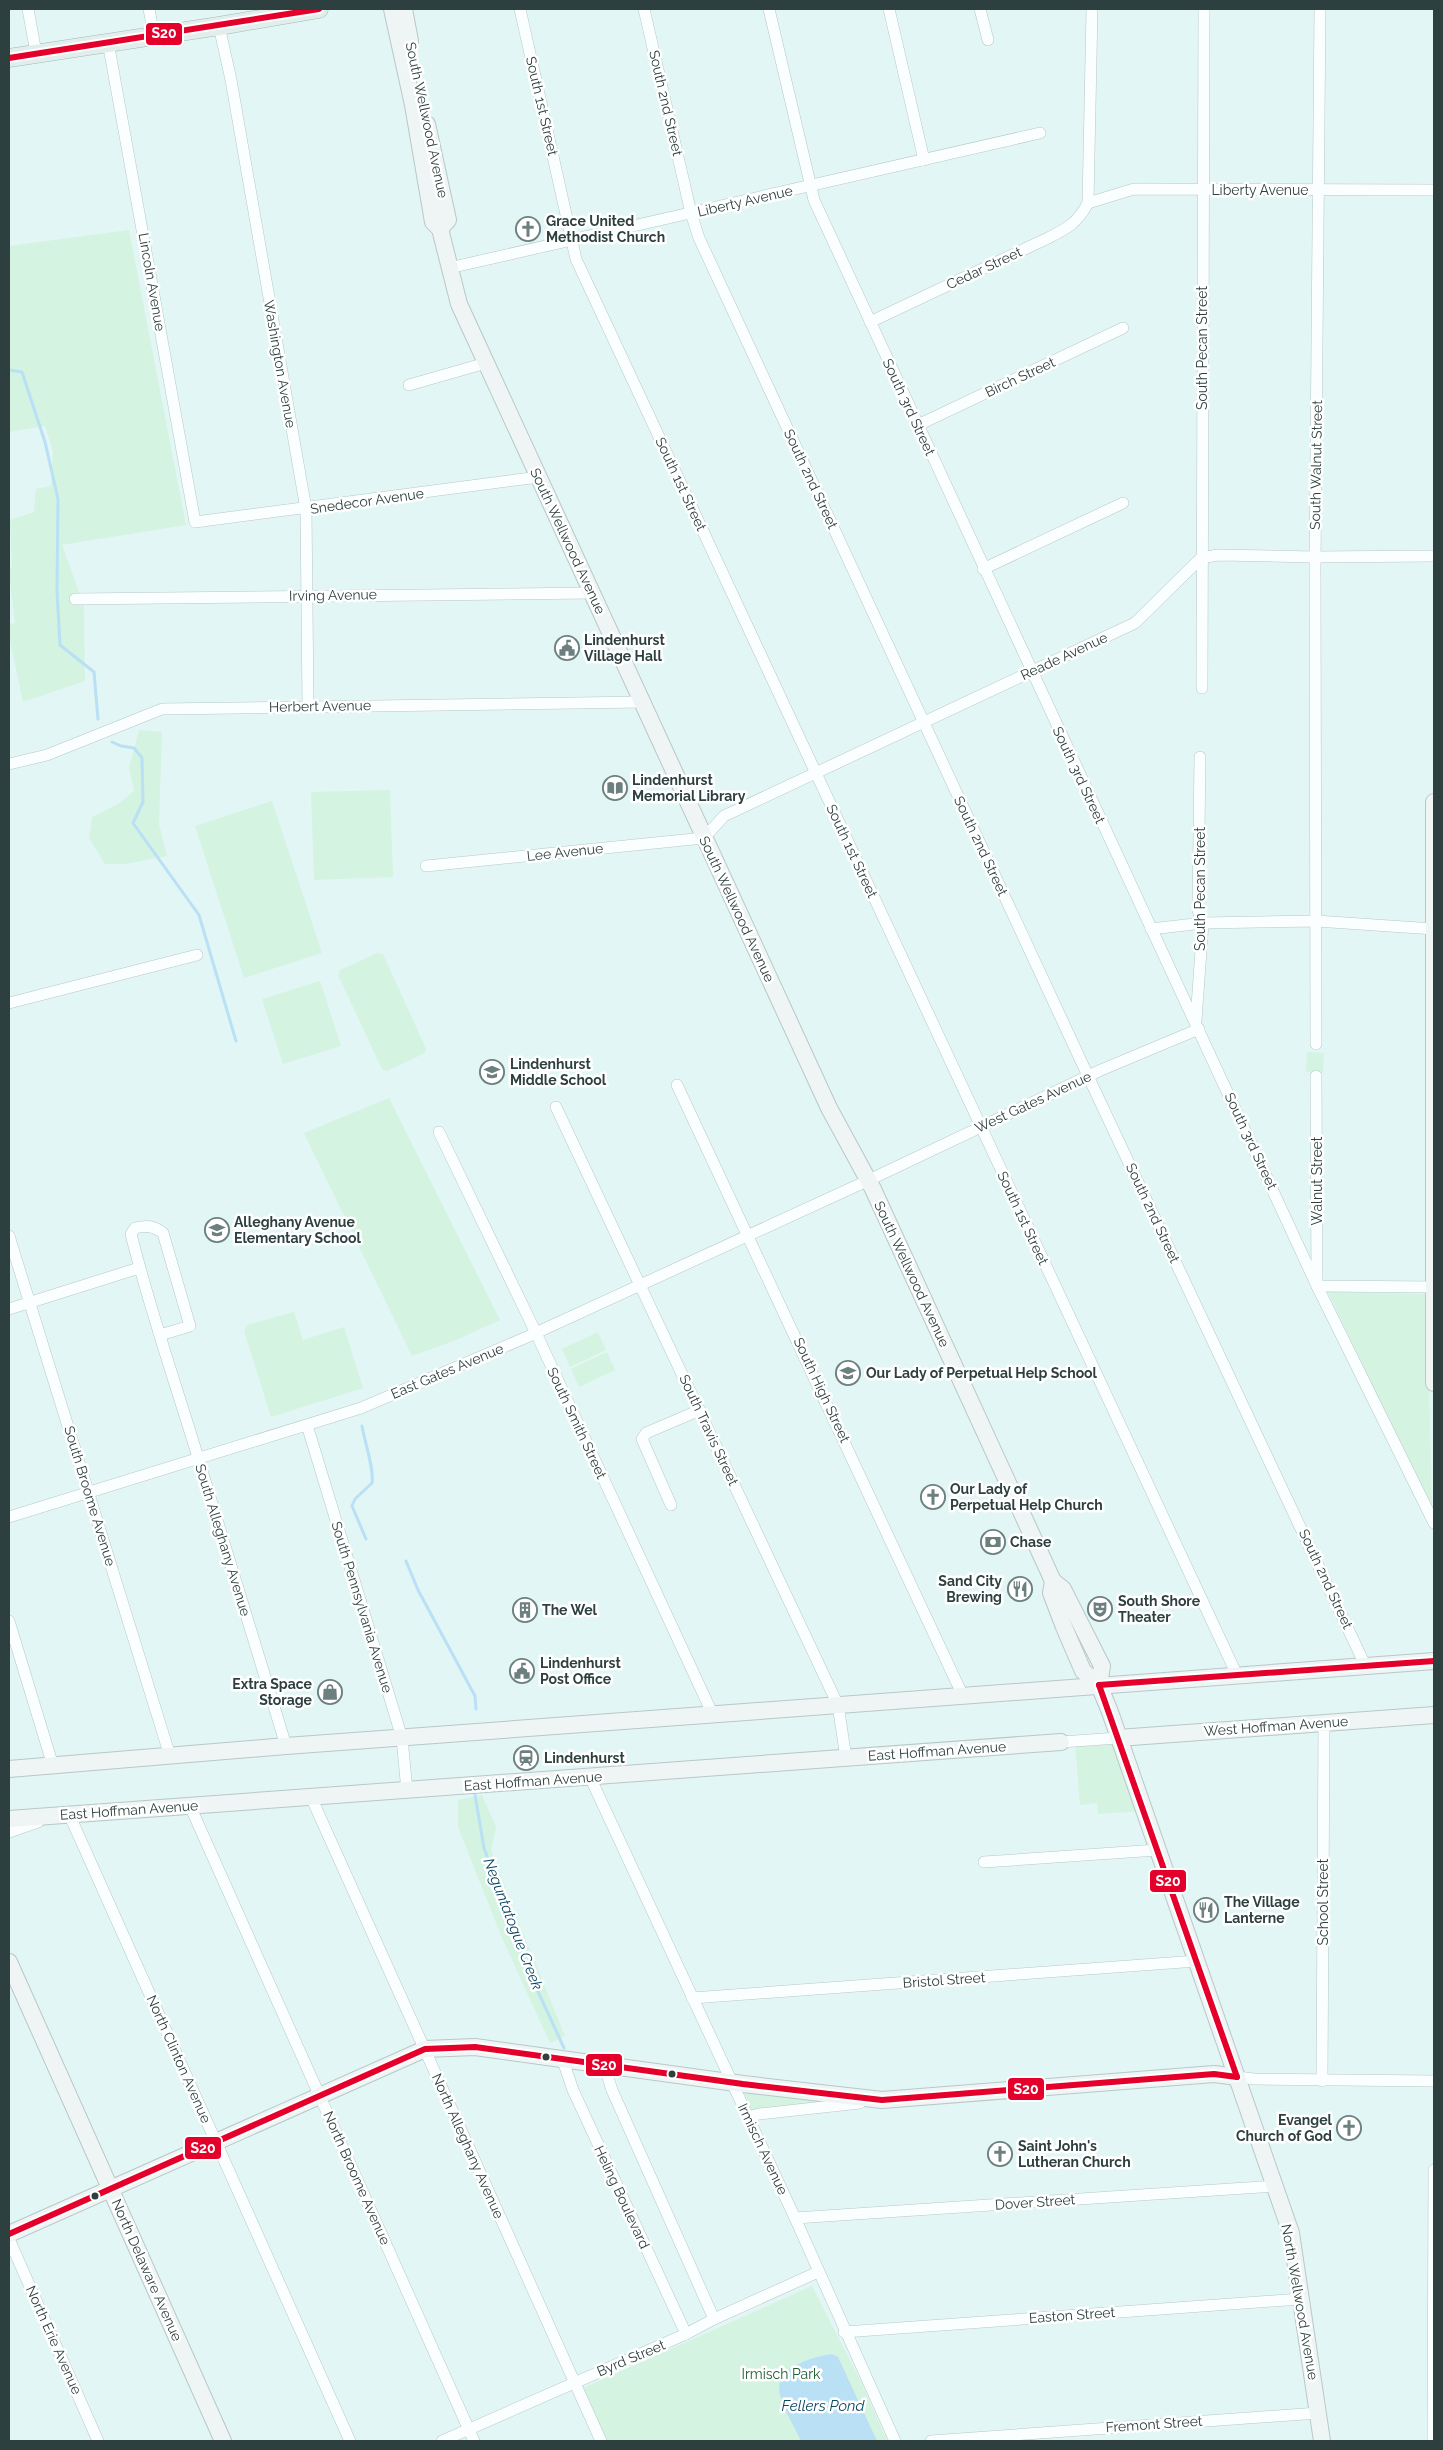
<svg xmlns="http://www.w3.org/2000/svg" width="1443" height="2450" viewBox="0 0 1443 2450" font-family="Raleway,sans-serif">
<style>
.green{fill:#d4f3e1}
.water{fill:#b9e0f5}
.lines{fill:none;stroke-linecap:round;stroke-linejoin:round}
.stream{stroke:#b9e0f5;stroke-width:3}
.street-casing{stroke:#b7c8c7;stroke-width:12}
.secondary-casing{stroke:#b7c8c7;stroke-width:18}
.primary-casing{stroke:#a1b9b5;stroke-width:19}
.street{stroke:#fbfefe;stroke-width:11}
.secondary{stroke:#eff5f4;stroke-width:16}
.primary{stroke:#e2eeeb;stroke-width:18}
.bus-1-casing{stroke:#fff;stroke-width:10}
.bus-1{stroke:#e4002b;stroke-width:6}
.bus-dot{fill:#2d403f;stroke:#fff;stroke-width:2}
.labels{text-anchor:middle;stroke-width:5;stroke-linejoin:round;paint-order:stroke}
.street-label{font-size:14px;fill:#2d403f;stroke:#fff}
.poi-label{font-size:14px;font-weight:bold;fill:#2d403f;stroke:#fff;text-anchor:start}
.park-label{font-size:14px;fill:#205d32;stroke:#fff}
.water-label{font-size:15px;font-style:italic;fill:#0c4764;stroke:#fff}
.line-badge{stroke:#fff;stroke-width:2}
.badge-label{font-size:14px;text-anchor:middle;font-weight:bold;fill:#fff}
</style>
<rect width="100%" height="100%" fill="#e2f6f5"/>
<!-- green -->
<g class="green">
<polygon points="129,230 186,525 62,545 84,606 85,681 23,702 9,636 9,624 15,623 9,573 9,569 12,567 10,520 34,512 36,489 51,486 53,451 45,426 9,432 9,246"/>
<polygon points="139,730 162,732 159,824 167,856 125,864 105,864 89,838 92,817 118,804 134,791 129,768"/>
<polygon points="390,790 393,877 314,880 311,792"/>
<polygon points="272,801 322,953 244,978 195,826"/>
<polygon points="377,953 383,954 426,1049 425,1053 387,1071 382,1069 338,975 340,970"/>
<polygon points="320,981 341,1046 283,1064 262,999"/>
<polygon points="1307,1052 1324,1053 1323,1073 1306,1072"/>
<polygon points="389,1098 500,1320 456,1340 412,1356 304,1133"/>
<polygon points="1328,1292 1427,1294 1432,1510"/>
<polygon points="294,1312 303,1340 344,1327 363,1388 271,1417 244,1331 247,1325"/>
<polygon points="598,1332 606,1350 570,1367 562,1349"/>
<polygon points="607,1352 615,1370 579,1387 571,1369"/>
<polygon points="1117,1739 1142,1811 1098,1814 1097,1803 1080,1805 1075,1742"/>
<polygon points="482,1795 496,1827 491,1850 512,1906 565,2036 550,2043 502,1938 458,1827 458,1800"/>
<polygon points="743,2089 826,2100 826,2104 751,2110"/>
<polygon points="812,2286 862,2384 887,2441 607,2441 583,2388"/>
</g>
<!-- water -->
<path class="water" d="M832,2354L838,2357L877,2441H801C795,2427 784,2411 780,2395C773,2367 812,2357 832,2354Z"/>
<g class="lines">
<!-- stream -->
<g class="stream">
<polyline points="9,370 22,372 45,442 58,499 57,590 60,645 94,672 98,719"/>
<polyline points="112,742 121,746 134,748 142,758 143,802 133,823 199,915 236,1041"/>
<path d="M362,1426C365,1444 374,1467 372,1483L355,1499L352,1506L366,1539"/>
<polyline points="406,1561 418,1590 475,1696 476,1709"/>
<polyline points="475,1795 484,1848 529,1972 564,2048"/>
</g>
<defs>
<g id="street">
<polyline points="28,9 36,53"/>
<polyline points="149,9 154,36"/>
<polyline points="520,9 576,259 1237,1675"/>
<polyline points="644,9 691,213 699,238 1088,1076 1366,1667"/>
<polyline points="769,9 814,200 1317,1286 1434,1523"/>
<polyline points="889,9 924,160"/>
<polyline points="980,9 988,40"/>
<polyline points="219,26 231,80 306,509 308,706"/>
<polyline points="108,42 195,522 539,477"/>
<polyline points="1088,203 1134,189 1434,190"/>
<polyline points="449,268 1040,133"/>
<path d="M870,322L1046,239C1066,229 1077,224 1088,203L1092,9"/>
<polyline points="409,385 486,363"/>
<polyline points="918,425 1123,328"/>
<polyline points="983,569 1123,503"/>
<polyline points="75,599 592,593"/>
<polyline points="1202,688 1204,9"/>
<polyline points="9,764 47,755 162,709 642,702"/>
<polyline points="426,866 704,838 724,816 1135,623 1201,558 1218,555 1315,557 1434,556"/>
<polyline points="1151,929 1203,923 1316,921 1434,929"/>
<polyline points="9,1003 197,955"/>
<polyline points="1196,1020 1203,923 1198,911 1200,757"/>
<polyline points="1316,1044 1315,566 1320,9"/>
<polyline points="1316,1076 1317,1286 1434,1287"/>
<polyline points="677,1085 963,1696"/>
<polyline points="556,1107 838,1705 846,1758"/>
<polyline points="439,1132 536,1333 713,1715"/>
<polyline points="9,1236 170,1756"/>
<polyline points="9,1309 139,1268"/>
<path d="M160,1335L190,1326L163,1233C154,1226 147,1225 135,1228L131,1234C148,1303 171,1370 192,1438C223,1540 255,1643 286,1746"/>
<polyline points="307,1425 402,1738 407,1791"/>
<polyline points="671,1505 642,1439 646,1433 700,1410"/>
<polyline points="9,1517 361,1408 527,1337 869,1180 1101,1070 1199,1029"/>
<polyline points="9,1621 53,1766"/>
<polyline points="1061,1742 1118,1738"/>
<polyline points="590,1777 795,2218 895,2441"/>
<polyline points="311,1797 601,2441"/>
<polyline points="190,1806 474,2441"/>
<polyline points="63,1816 69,1814 350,2441"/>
<polyline points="9,1832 38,1822"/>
<polyline points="984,1862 1157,1850"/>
<polyline points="692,1998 1197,1961"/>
<polyline points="562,2058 573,2090 686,2334"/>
<polyline points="604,2065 612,2090 714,2319"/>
<polyline points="1237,2077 1254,2079 1434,2081"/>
<polyline points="1322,2081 1324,1723"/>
<polyline points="748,2117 759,2114 860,2103"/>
<polyline points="795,2218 1275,2186"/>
<polyline points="9,2239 98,2441"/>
<polyline points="844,2332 1300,2299"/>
<polyline points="442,2441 686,2334 714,2319 818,2272"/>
<polyline points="931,2441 1318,2413"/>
<polyline points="1433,2441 1434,2170"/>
</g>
<g id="secondary">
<polyline points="392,9 413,105 433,222 440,229 459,304 829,1108 873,1189 1053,1581 1063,1589 1102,1666 1099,1685"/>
<polyline points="404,9 410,41"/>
<polyline points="427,124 448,220 440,229"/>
<polyline points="1434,802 1434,1383"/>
<polyline points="1053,1581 1051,1593 1064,1627 1083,1671 1099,1685 1110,1712 1291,2233 1322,2441"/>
<polyline points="1118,1738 1434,1715"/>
<polyline points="9,1769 286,1746 1434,1661"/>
<polyline points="9,1819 1061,1742"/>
<polyline points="9,1962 223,2441"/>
<polyline points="9,2234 425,2049 475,2047 743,2084 882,2100 1214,2074 1237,2077"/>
</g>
<polyline id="primary" points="9,58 219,26 319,9"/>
</defs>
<!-- street casing -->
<use href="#street" class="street-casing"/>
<!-- secondary casing -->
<use href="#secondary" class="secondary-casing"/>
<!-- primary casing -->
<use href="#primary" class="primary-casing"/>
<!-- street -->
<use href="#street" class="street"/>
<!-- secondary -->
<use href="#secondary" class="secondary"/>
<!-- primary -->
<use href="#primary" class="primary"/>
<defs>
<g id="bus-1">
<polyline points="9,58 319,9"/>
<polyline points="1099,1685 1237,2077"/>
<polyline points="1099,1685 1434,1661"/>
<polyline points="9,2234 425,2049 475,2047 743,2084 882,2100 1214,2074 1237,2077"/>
</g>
</defs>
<!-- bus-1 casing -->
<use href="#bus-1" class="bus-1-casing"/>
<!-- bus-1 -->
<use href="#bus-1" class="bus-1"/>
</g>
<!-- icons -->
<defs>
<symbol id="church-ring" viewBox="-11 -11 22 22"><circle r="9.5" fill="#fff" stroke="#6c807f" stroke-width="1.5"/><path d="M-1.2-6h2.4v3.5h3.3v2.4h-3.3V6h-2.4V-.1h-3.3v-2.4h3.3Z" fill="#6c807f"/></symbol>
<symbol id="civic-ring" viewBox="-11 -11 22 22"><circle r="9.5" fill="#fff" stroke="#6c807f" stroke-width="1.5"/><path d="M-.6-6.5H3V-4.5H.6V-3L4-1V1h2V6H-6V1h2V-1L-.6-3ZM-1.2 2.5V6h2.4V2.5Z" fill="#6c807f"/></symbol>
<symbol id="library-ring" viewBox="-11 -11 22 22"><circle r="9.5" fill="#fff" stroke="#6c807f" stroke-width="1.5"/><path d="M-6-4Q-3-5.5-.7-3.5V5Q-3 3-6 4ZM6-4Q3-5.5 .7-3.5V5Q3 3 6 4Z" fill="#6c807f"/></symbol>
<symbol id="school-ring" viewBox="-11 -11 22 22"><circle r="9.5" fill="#fff" stroke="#6c807f" stroke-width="1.5"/><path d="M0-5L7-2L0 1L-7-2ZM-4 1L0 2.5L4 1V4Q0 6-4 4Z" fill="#6c807f"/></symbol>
<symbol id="bank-ring" viewBox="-11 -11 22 22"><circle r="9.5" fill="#fff" stroke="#6c807f" stroke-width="1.5"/><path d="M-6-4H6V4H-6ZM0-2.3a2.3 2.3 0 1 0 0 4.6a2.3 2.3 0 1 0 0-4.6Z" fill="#6c807f"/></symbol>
<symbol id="restaurant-ring" viewBox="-11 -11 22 22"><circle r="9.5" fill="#fff" stroke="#6c807f" stroke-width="1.5"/><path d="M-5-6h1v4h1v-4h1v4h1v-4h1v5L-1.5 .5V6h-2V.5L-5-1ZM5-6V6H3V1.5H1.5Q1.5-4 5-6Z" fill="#6c807f"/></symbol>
<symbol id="theatre-ring" viewBox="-11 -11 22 22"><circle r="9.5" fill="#fff" stroke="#6c807f" stroke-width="1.5"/><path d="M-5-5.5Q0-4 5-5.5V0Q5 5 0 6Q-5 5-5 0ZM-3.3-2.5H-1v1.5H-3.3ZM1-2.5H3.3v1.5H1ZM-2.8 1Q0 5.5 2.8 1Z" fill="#6c807f"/></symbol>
<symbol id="building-ring" viewBox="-11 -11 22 22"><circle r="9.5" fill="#fff" stroke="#6c807f" stroke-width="1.5"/><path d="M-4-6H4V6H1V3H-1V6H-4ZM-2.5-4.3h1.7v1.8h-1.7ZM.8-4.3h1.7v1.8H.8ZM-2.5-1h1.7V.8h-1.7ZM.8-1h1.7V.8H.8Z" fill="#6c807f"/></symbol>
<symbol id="shop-ring" viewBox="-11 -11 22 22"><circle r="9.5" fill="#fff" stroke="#6c807f" stroke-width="1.5"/><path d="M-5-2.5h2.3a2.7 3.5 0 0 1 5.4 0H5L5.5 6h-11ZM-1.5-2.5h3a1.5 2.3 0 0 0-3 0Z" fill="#6c807f"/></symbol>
<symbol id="station-ring" viewBox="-11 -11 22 22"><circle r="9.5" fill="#fff" stroke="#6c807f" stroke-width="1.5"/><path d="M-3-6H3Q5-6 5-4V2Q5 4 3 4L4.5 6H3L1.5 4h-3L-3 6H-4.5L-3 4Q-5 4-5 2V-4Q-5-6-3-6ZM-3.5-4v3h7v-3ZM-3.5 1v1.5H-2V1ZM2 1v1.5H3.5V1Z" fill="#6c807f"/></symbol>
</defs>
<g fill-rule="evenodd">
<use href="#church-ring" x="514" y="215" width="28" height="28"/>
<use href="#civic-ring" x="553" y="634" width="28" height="28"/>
<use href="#library-ring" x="601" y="774" width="28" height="28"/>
<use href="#school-ring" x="478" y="1058" width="28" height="28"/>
<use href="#school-ring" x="203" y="1216" width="28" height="28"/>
<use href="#school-ring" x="834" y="1359" width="28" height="28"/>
<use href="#church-ring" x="919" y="1483" width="28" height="28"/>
<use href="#bank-ring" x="979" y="1528" width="28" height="28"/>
<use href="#restaurant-ring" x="1006" y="1575" width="28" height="28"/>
<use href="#theatre-ring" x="1086" y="1595" width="28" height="28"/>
<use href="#building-ring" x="511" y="1596" width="28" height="28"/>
<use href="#civic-ring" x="508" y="1657" width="28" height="28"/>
<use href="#shop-ring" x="316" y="1678" width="28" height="28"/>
<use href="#station-ring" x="512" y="1744" width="28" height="28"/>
<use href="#restaurant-ring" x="1192" y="1896" width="28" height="28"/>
<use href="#church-ring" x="1335" y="2114" width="28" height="28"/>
<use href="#church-ring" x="986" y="2140" width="28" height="28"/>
</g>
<!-- markers -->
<g class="bus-dot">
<circle cx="546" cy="2057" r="4.5"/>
<circle cx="672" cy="2074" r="4.5"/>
<circle cx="95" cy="2196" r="4.5"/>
</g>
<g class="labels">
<!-- street labels -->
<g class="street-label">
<text transform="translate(666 103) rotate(77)" y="5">South 2nd Street</text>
<text transform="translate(542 106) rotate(77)" y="5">South 1st Street</text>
<text transform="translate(427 120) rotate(78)" y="5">South Wellwood Avenue</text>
<text x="1260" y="195">Liberty Avenue</text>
<text transform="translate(745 201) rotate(-13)" y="5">Liberty Avenue</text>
<text transform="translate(984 268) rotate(-25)" y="5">Cedar Street</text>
<text transform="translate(152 282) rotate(80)" y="5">Lincoln Avenue</text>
<text transform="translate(1202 348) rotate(-90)" y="5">South Pecan Street</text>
<text transform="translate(280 364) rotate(80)" y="5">Washington Avenue</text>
<text transform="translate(1020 377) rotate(-25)" y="5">Birch Street</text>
<text transform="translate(909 407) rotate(65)" y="5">South 3rd Street</text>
<text transform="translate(1316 465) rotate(-89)" y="5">South Walnut Street</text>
<text transform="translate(811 479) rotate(65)" y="5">South 2nd Street</text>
<text transform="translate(681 484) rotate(65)" y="5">South 1st Street</text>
<text transform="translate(367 501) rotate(-8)" y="5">Snedecor Avenue</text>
<text transform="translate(568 541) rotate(65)" y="5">South Wellwood Avenue</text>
<text transform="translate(333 595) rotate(-1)" y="5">Irving Avenue</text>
<text transform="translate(1064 656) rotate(-25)" y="5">Reade Avenue</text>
<text transform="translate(320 706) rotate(-1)" y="5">Herbert Avenue</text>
<text transform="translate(1079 775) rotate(65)" y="5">South 3rd Street</text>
<text transform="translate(981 846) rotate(65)" y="5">South 2nd Street</text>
<text transform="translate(852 851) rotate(65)" y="5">South 1st Street</text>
<text transform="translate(565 852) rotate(-6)" y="5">Lee Avenue</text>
<text transform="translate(1200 889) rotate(-90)" y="5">South Pecan Street</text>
<text transform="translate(737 909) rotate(65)" y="5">South Wellwood Avenue</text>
<text transform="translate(1033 1102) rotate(-25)" y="5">West Gates Avenue</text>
<text transform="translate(1251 1141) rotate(65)" y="5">South 3rd Street</text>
<text transform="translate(1317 1181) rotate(-90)" y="5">Walnut Street</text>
<text transform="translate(1153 1213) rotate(65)" y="5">South 2nd Street</text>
<text transform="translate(1023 1218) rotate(65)" y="5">South 1st Street</text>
<text transform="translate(912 1274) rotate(65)" y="5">South Wellwood Avenue</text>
<text transform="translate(447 1371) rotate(-23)" y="5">East Gates Avenue</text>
<text transform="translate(822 1390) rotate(65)" y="5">South High Street</text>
<text transform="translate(577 1423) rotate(65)" y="5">South Smith Street</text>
<text transform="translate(709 1430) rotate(65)" y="5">South Travis Street</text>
<text transform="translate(90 1496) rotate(73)" y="5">South Broome Avenue</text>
<text transform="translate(223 1540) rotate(73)" y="5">South Alleghany Avenue</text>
<text transform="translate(1326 1579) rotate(65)" y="5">South 2nd Street</text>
<text transform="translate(362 1607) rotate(73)" y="5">South Pennsylvania Avenue</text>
<text transform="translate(1276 1726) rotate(-4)" y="5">West Hoffman Avenue</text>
<text transform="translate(937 1751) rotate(-4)" y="5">East Hoffman Avenue</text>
<text transform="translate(533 1781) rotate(-4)" y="5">East Hoffman Avenue</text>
<text transform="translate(129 1810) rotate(-4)" y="5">East Hoffman Avenue</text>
<text transform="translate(1323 1902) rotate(-90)" y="5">School Street</text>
<text transform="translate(944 1980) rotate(-4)" y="5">Bristol Street</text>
<text transform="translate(179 2059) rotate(66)" y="5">North Clinton Avenue</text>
<text transform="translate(468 2146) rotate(66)" y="5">North Alleghany Avenue</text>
<text transform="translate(763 2149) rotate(65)" y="5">Irmisch Avenue</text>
<text transform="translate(357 2178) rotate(66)" y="5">North Broome Avenue</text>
<text transform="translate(622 2197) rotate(65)" y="5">Heling Boulevard</text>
<text transform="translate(1035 2202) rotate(-4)" y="5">Dover Street</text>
<text transform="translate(147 2270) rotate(66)" y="5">North Delaware Avenue</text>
<text transform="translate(1300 2302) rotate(80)" y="5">North Wellwood Avenue</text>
<text transform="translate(1072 2315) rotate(-4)" y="5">Easton Street</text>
<text transform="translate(54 2340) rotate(66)" y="5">North Erie Avenue</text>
<text transform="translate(631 2358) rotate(-23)" y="5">Byrd Street</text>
<text transform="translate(1154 2424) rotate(-4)" y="5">Fremont Street</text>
</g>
<!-- poi labels -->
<g class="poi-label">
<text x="546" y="226">Grace United<tspan x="546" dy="16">Methodist Church</tspan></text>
<text x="584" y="645">Lindenhurst<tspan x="584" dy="16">Village Hall</tspan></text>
<text x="632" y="785">Lindenhurst<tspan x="632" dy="16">Memorial Library</tspan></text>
<text x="510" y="1069">Lindenhurst<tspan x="510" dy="16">Middle School</tspan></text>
<text x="234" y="1227">Alleghany Avenue<tspan x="234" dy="16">Elementary School</tspan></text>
<text x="866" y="1378">Our Lady of Perpetual Help School</text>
<text x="950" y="1494">Our Lady of<tspan x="950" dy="16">Perpetual Help Church</tspan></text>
<text x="1010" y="1547">Chase</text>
<text x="1002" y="1586" text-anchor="end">Sand City<tspan x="1002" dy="16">Brewing</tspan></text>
<text x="1118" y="1606">South Shore<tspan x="1118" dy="16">Theater</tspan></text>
<text x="542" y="1615">The Wel</text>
<text x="540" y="1668">Lindenhurst<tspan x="540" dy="16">Post Office</tspan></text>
<text x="312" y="1689" text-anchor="end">Extra Space<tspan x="312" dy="16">Storage</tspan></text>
<text x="544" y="1763">Lindenhurst</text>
<text x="1224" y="1907">The Village<tspan x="1224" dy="16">Lanterne</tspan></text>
<text x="1332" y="2125" text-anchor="end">Evangel<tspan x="1332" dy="16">Church of God</tspan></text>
<text x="1018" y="2151">Saint John's<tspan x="1018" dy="16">Lutheran Church</tspan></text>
</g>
<!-- park labels -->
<g class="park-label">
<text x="781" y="2379">Irmisch Park</text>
</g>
<!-- water labels -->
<g class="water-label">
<text transform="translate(513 1924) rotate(69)" y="5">Neguntatogue Creek</text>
<text x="823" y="2411">Fellers Pond</text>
</g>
</g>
<g class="line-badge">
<rect x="145" y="22" width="38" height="24" rx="5" fill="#e4002b"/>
<rect x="1149" y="1869" width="38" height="24" rx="5" fill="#e4002b"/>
<rect x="585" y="2053" width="38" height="24" rx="5" fill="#e4002b"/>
<rect x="1007" y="2077" width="38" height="24" rx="5" fill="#e4002b"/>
<rect x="184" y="2136" width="38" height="24" rx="5" fill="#e4002b"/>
</g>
<g class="badge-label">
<text x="164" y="38">S20</text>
<text x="1168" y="1886">S20</text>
<text x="604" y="2070">S20</text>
<text x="1026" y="2094">S20</text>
<text x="203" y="2153">S20</text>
</g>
<!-- border -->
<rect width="1443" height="2450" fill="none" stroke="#2d403f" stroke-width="20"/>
</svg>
